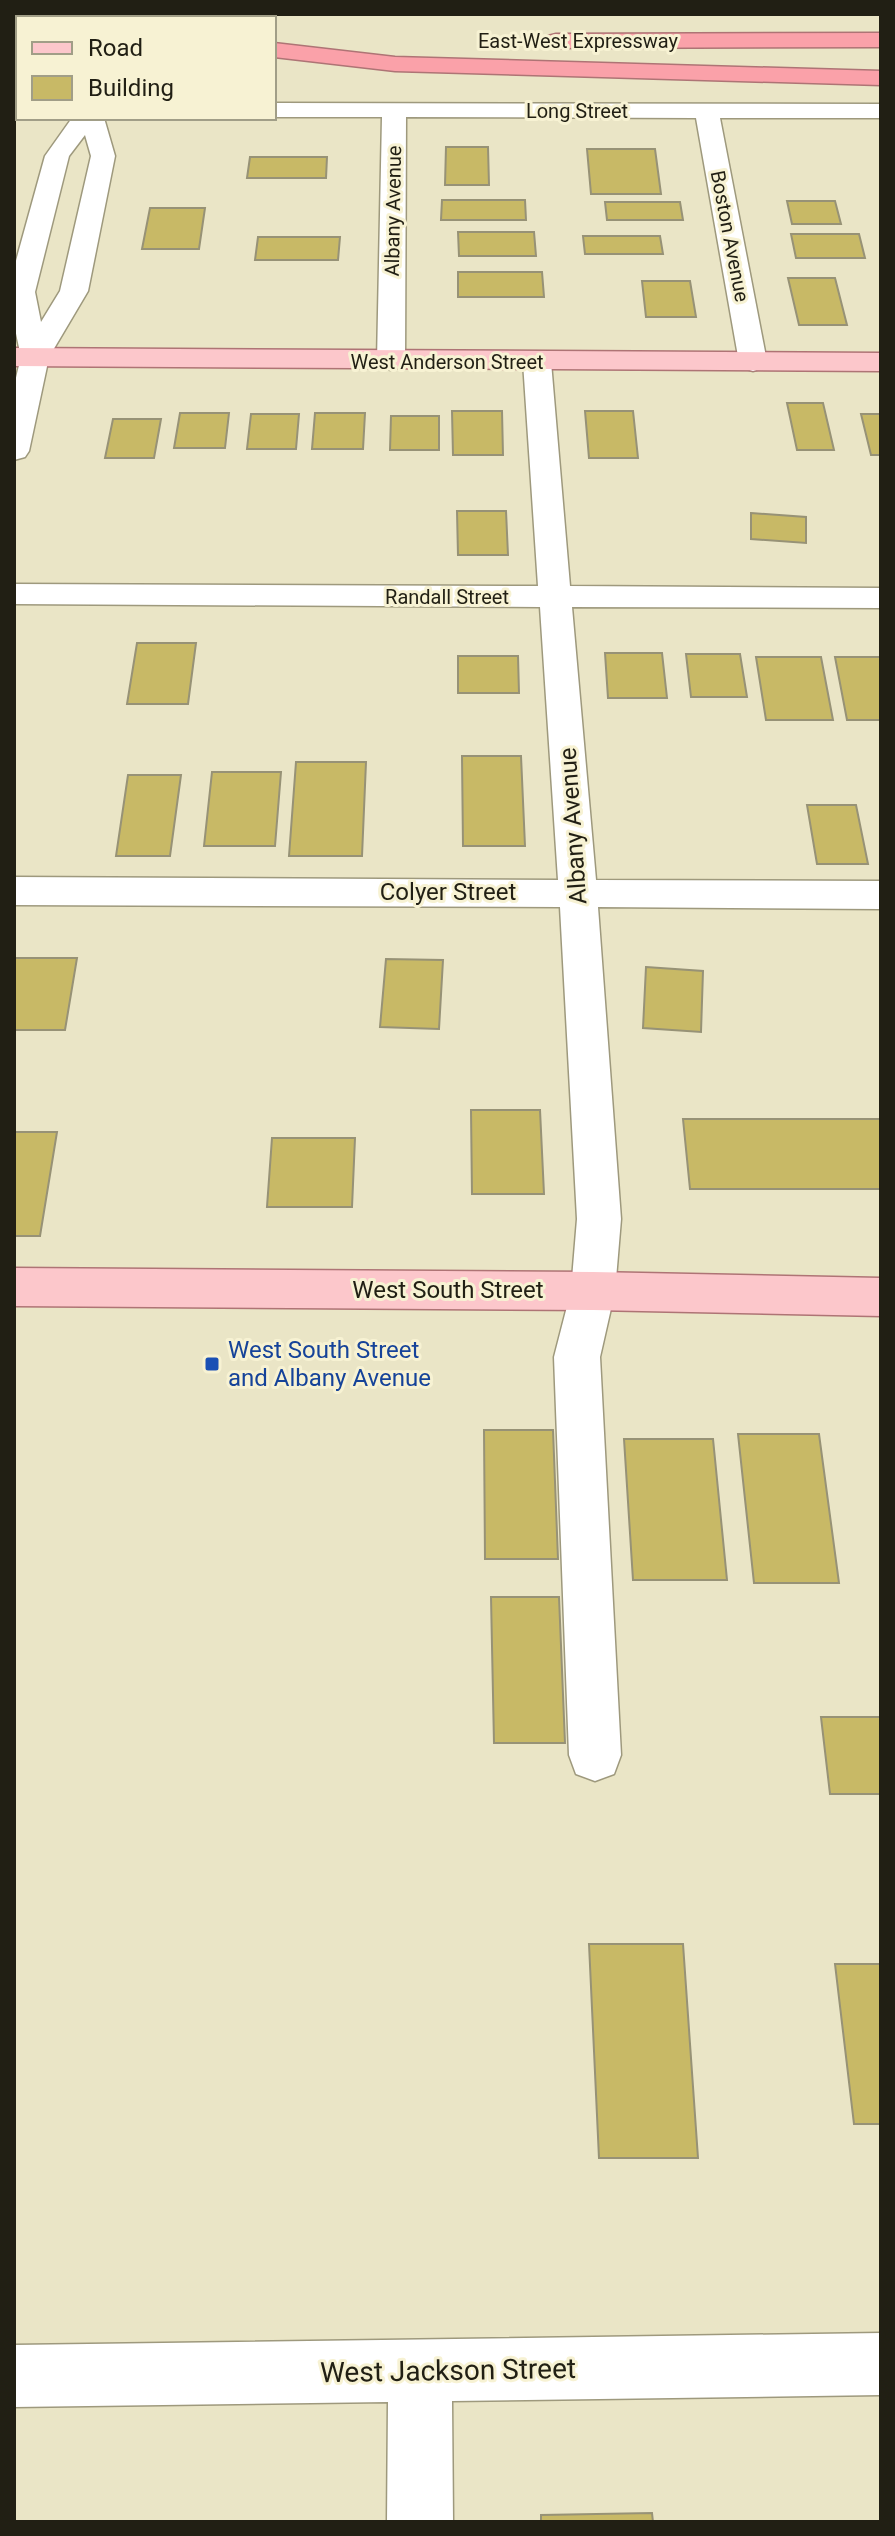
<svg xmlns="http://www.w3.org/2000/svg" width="895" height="2536" viewBox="0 0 895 2536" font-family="Roboto,sans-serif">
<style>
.building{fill:#c8b966;stroke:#979276;stroke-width:2}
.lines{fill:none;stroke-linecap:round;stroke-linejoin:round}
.minor-casing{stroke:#9e997d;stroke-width:3}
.major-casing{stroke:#ae7475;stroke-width:3}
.highway-casing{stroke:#ae7475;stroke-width:3}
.minor{fill:#fff;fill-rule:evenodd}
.major{fill:#fcc7cb;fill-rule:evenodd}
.highway{fill:#faa1a9;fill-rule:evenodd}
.transit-dot{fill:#1a4fb4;stroke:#f7f2d3;stroke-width:3}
.labels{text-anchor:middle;stroke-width:6;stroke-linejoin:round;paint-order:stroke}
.far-street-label{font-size:20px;fill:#211f14;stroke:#f7f2d3}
.street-label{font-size:24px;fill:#211f14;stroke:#f7f2d3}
.transit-label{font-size:24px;fill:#164399;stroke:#f7f2d3;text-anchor:start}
.near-street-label{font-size:28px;fill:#211f14;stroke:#f7f2d3}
</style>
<rect width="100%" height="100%" fill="#eae5c6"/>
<!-- building -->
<g class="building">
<polygon points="446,147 488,147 489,185 445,185"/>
<polygon points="587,149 655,149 661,194 591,194"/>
<polygon points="250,157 327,157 326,178 247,178"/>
<polygon points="442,200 525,200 526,220 441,220"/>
<polygon points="787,201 835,201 841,224 792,224"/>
<polygon points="605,202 680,202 683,220 607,220"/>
<polygon points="150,208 205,208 199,249 142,249"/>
<polygon points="458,232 534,232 536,256 459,256"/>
<polygon points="791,234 859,234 865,258 796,258"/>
<polygon points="583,236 660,236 663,254 585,254"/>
<polygon points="258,237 340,237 338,260 255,260"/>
<polygon points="458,272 542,272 544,297 458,297"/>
<polygon points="788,278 835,278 847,325 799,325"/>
<polygon points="642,281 690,281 696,317 646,317"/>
<polygon points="787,403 823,403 834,450 797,450"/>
<polygon points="452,411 502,411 503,455 453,455"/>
<polygon points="585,411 633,411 638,458 589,458"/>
<polygon points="180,413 229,413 225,448 174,448"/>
<polygon points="315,413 365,413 363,449 312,449"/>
<polygon points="251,414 299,414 296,449 247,449"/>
<polygon points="861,414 881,414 881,455 871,455"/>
<polygon points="391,416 439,416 439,450 390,450"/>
<polygon points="113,419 161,419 154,458 105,458"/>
<polygon points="457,511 506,511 508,555 458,555"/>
<polygon points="751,513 806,517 806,543 751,539"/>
<polygon points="137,643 196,643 188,704 127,704"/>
<polygon points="605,653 662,653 667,698 608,698"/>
<polygon points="686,654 740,654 747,697 691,697"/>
<polygon points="458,656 518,656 519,693 458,693"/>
<polygon points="756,657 821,657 833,720 766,720"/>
<polygon points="835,657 881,657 881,720 847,720"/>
<polygon points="462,756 521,756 525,846 463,846"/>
<polygon points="296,762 366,762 362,856 289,856"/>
<polygon points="212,772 281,772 275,846 204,846"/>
<polygon points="128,775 181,775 170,856 116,856"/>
<polygon points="807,805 856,805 868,864 817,864"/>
<polygon points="14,958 77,958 65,1030 14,1030"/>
<polygon points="386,959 443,960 439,1029 380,1027"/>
<polygon points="646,967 703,971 701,1032 643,1028"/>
<polygon points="471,1110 540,1110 544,1194 472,1194"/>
<polygon points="683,1119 881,1119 881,1189 690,1189"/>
<polygon points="14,1132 57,1132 40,1236 14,1236"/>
<polygon points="272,1138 355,1138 352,1207 267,1207"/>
<polygon points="484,1430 553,1430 558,1559 485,1559"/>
<polygon points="738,1434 819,1434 839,1583 754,1583"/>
<polygon points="624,1439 713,1439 727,1580 633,1580"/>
<polygon points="491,1597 559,1597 565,1743 494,1743"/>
<polygon points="821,1717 881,1717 881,1794 830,1794"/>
<polygon points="589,1944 683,1944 698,2158 599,2158"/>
<polygon points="835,1964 881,1964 881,2124 854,2124"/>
<polygon points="652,2513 653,2522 541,2522 541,2515"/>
</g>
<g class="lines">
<defs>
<g id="minor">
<polygon points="94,14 116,14 115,18 93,18"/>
<rect x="14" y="103" width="4" height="14"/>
<polygon points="274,103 881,104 881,118 720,118 767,362 763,368 753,371 743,368 739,362 696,118 406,117 405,361 401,367 391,370 381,367 377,361 382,117 274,117"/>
<path d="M72,118H104L115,156L88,291L49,357L29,451L25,457L14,460V386L21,357L14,324V268L45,156ZM85,135L91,156L60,291L41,322L35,292L69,156Z"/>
<polygon points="537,353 547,356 551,362 570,586 881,588 881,608 572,607 596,880 881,881 881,909 598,907 621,1219 615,1291 600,1357 621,1755 614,1774 595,1781 576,1774 569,1755 554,1357 571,1291 577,1219 560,907 14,905 14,877 558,880 540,607 14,604 14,584 538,586 523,362 527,356"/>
<polygon points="881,2333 881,2395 452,2401 453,2522 387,2522 388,2402 14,2407 14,2345"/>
</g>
<g id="major">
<polygon points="14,348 881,353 881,371 14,366"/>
<polygon points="14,1268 593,1272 881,1278 881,1316 593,1310 14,1306"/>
</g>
<g id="highway">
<polygon points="881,33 881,47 556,48 548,46 544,41 548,36 556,34"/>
<rect x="14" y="34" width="4" height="14"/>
<polygon points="274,43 395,57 881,71 881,85 395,71 274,57"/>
</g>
</defs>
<!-- minor casing -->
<use href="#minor" class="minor-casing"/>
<!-- major casing -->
<use href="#major" class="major-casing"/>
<!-- highway casing -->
<use href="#highway" class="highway-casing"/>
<!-- minor -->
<use href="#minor" class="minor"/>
<!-- major -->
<use href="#major" class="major"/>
<!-- highway -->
<use href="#highway" class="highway"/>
</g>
<!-- markers -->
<rect class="transit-dot" x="204" y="1356" width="16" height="16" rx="4"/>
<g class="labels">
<!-- far-street labels -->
<g class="far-street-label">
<text x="578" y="48">East-West Expressway</text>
<text x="577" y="118">Long Street</text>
<text transform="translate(393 211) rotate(-89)" y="7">Albany Avenue</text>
<text transform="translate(730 236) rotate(79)" y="7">Boston Avenue</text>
<text x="447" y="369">West Anderson Street</text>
<text x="447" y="604">Randall Street</text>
</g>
<!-- street labels -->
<g class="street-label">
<text transform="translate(573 826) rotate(-94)" y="8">Albany Avenue</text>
<text x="448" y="900">Colyer Street</text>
<text x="448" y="1298">West South Street</text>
</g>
<!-- transit labels -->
<g class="transit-label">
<text x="228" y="1358">West South Street<tspan x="228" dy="28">and Albany Avenue</tspan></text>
</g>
<!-- near-street labels -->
<g class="near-street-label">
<text transform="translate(448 2370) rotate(-1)" y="10">West Jackson Street</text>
</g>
</g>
<!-- border -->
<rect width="895" height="2536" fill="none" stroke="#211f14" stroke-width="32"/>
<!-- legend -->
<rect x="16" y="16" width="260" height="104" fill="#f7f2d3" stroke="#a19e87" stroke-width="2"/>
<rect x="32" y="42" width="40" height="12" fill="#fcc7cb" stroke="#a19e87" stroke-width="2"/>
<text x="88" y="56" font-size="24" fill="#211f14">Road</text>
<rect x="32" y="76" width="40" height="24" fill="#c8b966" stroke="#a19e87" stroke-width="2"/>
<text x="88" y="96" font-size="24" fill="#211f14">Building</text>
</svg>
